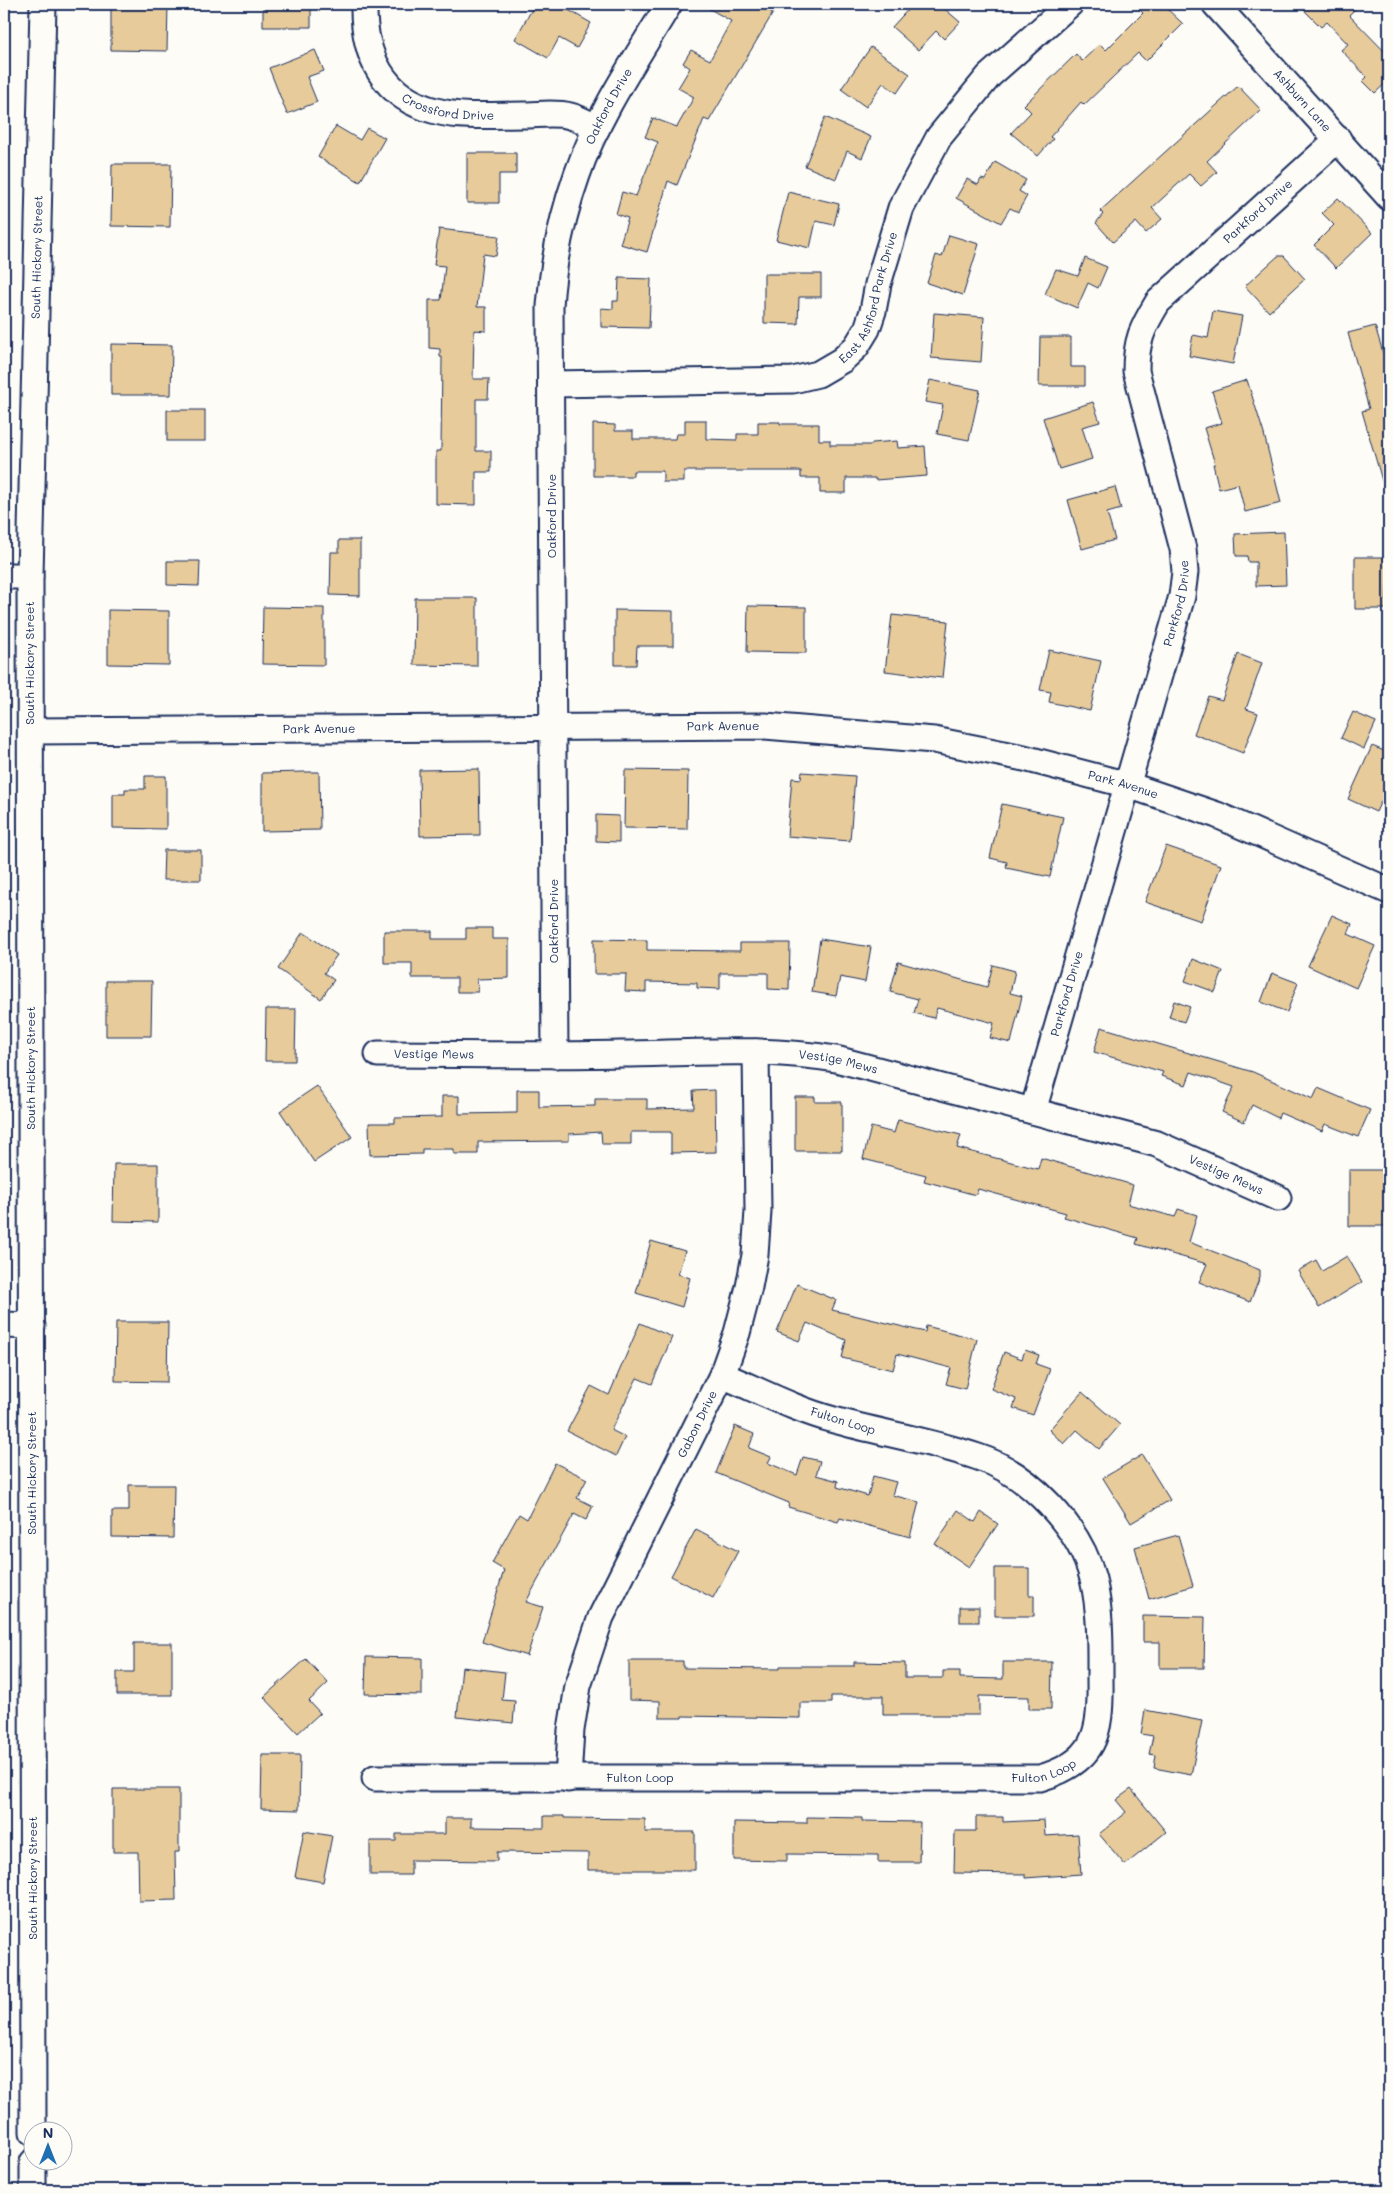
<svg xmlns="http://www.w3.org/2000/svg" width="1393" height="2194" viewBox="0 0 1393 2194" font-family="Mali,sans-serif">
<style>
.building{fill:#e7cb9b;stroke:#1b2f5e}
.lines{fill:none;stroke-linecap:round;stroke-linejoin:round}
.minor-casing{stroke:#1b2f5e;stroke-width:29}
.minor{stroke:#fdfcf7;stroke-width:25}
.labels{text-anchor:middle;stroke-width:4;stroke-linejoin:round;paint-order:stroke}
.street-label{font-size:12px;fill:#1b2f5e;stroke:#fdfcf7}
</style>
<rect width="100%" height="100%" fill="#fdfcf7"/>
<filter id="ink" filterUnits="userSpaceOnUse"><feTurbulence type="fractalNoise" baseFrequency=".02" numOctaves="2"/><feDisplacementMap in="SourceGraphic" scale="10" xChannelSelector="R" yChannelSelector="G"/><feConvolveMatrix kernelMatrix="1 2 1 2 8 2 1 2 1" color-interpolation-filters="sRGB"/></filter>
<g filter="url(#ink)">
<!-- building -->
<g class="building">
<polygon points="111,4 168,4 167,51 111,50"/>
<polygon points="263,4 311,5 311,27 263,27"/>
<polygon points="535,4 558,4 591,23 577,48 559,38 548,58 515,39"/>
<polygon points="701,4 757,4 773,13 709,121 704,119 677,185 668,181 647,252 620,244 628,218 616,214 622,192 636,196 658,142 645,137 653,118 677,127 694,97 678,88 690,68 683,63 691,50 710,60 731,21"/>
<polygon points="913,4 939,4 960,22 944,39 936,31 918,50 892,27"/>
<polygon points="1134,4 1162,4 1183,24 1146,61 1138,53 1084,105 1081,102 1050,137 1053,139 1038,156 1011,133 1031,112 1024,105 1076,54 1082,61 1100,44 1106,50 1143,13"/>
<polygon points="1298,4 1360,4 1349,15 1389,56 1389,80 1375,93 1363,81 1367,77 1341,50 1348,44 1327,22 1321,27"/>
<polygon points="871,47 910,74 897,93 883,83 866,107 841,89"/>
<polygon points="315,50 324,71 307,77 317,102 287,114 269,68"/>
<polygon points="1238,86 1261,110 1207,161 1217,172 1201,186 1189,174 1152,208 1162,219 1146,233 1136,222 1113,242 1096,223 1103,214 1100,211"/>
<polygon points="825,117 871,137 862,158 847,151 836,179 805,166"/>
<polygon points="336,126 360,140 367,128 385,138 360,182 318,157"/>
<polygon points="467,153 516,153 516,174 499,174 499,203 467,203"/>
<polygon points="995,162 1026,180 1019,191 1027,196 1018,212 1010,208 1001,223 956,198 967,179 978,185 981,179 985,180"/>
<polygon points="112,164 171,164 170,227 111,226"/>
<polygon points="788,192 839,204 834,225 816,221 810,248 776,240"/>
<polygon points="1338,198 1372,233 1336,268 1314,245 1334,225 1322,213"/>
<polygon points="439,229 499,236 496,256 483,254 477,307 486,307 486,331 474,330 473,379 489,379 488,399 476,399 476,451 491,451 491,472 476,472 476,505 436,504 436,451 441,451 442,357 440,357 440,349 429,348 429,300 441,300 445,266 434,265"/>
<polygon points="949,235 979,244 963,295 927,283 936,255 942,257"/>
<polygon points="1278,256 1284,256 1305,279 1269,312 1245,286"/>
<polygon points="1085,258 1107,267 1098,288 1088,283 1077,308 1045,294 1056,269 1078,276"/>
<polygon points="764,274 821,274 821,297 799,297 798,324 764,323"/>
<polygon points="619,278 651,279 649,328 601,327 601,308 613,309 613,301 618,301"/>
<polygon points="1213,311 1242,316 1233,364 1189,356 1193,335 1208,338"/>
<polygon points="934,313 984,317 981,362 931,358"/>
<polygon points="1375,326 1384,356 1389,354 1389,491 1385,491 1362,411 1369,409 1348,333"/>
<polygon points="1040,337 1071,337 1071,367 1085,367 1085,386 1039,386"/>
<polygon points="111,344 172,345 171,395 111,395"/>
<polygon points="930,380 980,390 969,440 937,434 943,405 925,402"/>
<polygon points="1247,380 1264,434 1281,503 1245,512 1238,484 1219,489 1213,464 1215,464 1204,428 1222,423 1212,391"/>
<polygon points="1093,402 1100,422 1082,427 1092,459 1059,469 1043,418"/>
<rect x="167" y="410" width="38" height="31"/>
<polygon points="685,420 706,420 706,439 737,440 737,434 758,434 758,422 780,422 780,424 819,424 819,440 830,440 830,445 872,445 872,443 897,441 898,448 925,446 927,476 875,480 875,478 846,478 846,493 820,493 820,478 801,478 801,471 684,471 684,482 663,482 663,471 633,471 633,476 593,476 593,424 615,425 615,431 633,431 633,439 675,439 676,434 685,434"/>
<polygon points="1115,487 1121,509 1107,513 1115,540 1082,549 1068,500"/>
<polygon points="1284,532 1286,585 1256,586 1256,562 1248,562 1247,556 1236,556 1235,534"/>
<polygon points="339,540 360,540 360,596 330,595 331,552 339,552"/>
<polygon points="1355,557 1389,557 1386,609 1355,609"/>
<polygon points="167,561 200,561 199,586 167,585"/>
<polygon points="415,598 477,598 477,666 414,665"/>
<polygon points="748,606 806,607 806,653 747,652"/>
<polygon points="263,607 324,608 324,665 262,664"/>
<polygon points="108,610 169,611 169,665 108,664"/>
<polygon points="615,610 673,611 673,646 637,646 636,665 615,665"/>
<polygon points="892,615 948,621 942,678 885,671"/>
<polygon points="1049,650 1101,661 1090,711 1049,702 1051,692 1040,690"/>
<polygon points="1238,654 1262,663 1246,709 1258,713 1243,753 1194,734 1208,696 1222,700"/>
<polygon points="1353,712 1376,722 1364,749 1341,738"/>
<polygon points="1372,746 1389,753 1389,805 1381,801 1376,812 1348,799"/>
<polygon points="479,769 480,835 420,836 419,770"/>
<polygon points="625,770 688,771 687,829 624,828"/>
<polygon points="305,772 319,772 320,830 262,831 262,773"/>
<polygon points="802,772 855,776 850,841 787,836 792,778 801,779"/>
<polygon points="145,776 166,776 166,829 113,828 113,794 125,794 125,789 145,789"/>
<polygon points="1002,804 1063,817 1050,877 1006,868 1007,862 990,858"/>
<polygon points="596,815 619,816 619,842 596,841"/>
<polygon points="1166,846 1221,865 1201,921 1145,902"/>
<polygon points="164,850 201,850 201,880 163,880"/>
<polygon points="1332,915 1352,924 1348,934 1375,946 1356,988 1308,966"/>
<polygon points="466,928 492,928 492,939 509,939 509,978 477,979 478,992 457,992 457,978 412,978 412,963 384,963 384,931 432,931 432,939 466,939"/>
<polygon points="303,932 337,955 324,973 334,980 321,999 278,969"/>
<polygon points="594,939 647,940 647,950 740,951 740,943 790,943 789,990 768,989 768,973 720,973 720,989 697,988 697,983 646,982 646,992 625,991 626,974 594,974"/>
<polygon points="820,939 871,947 865,982 840,977 836,996 812,992"/>
<polygon points="1193,959 1223,971 1215,992 1185,981"/>
<polygon points="898,962 987,987 993,965 1015,971 1010,993 1022,996 1011,1043 990,1038 994,1023 937,1008 934,1018 914,1013 918,999 890,992"/>
<polygon points="1272,973 1298,983 1287,1012 1261,1002"/>
<polygon points="106,981 152,981 151,1036 106,1036"/>
<polygon points="1174,1001 1190,1007 1184,1022 1169,1017"/>
<polygon points="266,1009 296,1009 295,1061 265,1061"/>
<polygon points="1101,1027 1253,1072 1313,1099 1318,1088 1370,1110 1358,1137 1325,1124 1322,1131 1280,1113 1278,1118 1252,1105 1244,1122 1222,1112 1234,1087 1191,1072 1186,1085 1161,1076 1163,1072 1094,1052"/>
<polygon points="317,1086 352,1137 314,1162 280,1111"/>
<polygon points="517,1090 539,1090 539,1107 595,1106 595,1099 647,1099 647,1109 694,1108 693,1091 715,1090 716,1152 671,1153 671,1132 631,1132 631,1144 602,1144 601,1132 569,1134 569,1141 478,1142 478,1154 454,1154 454,1149 422,1149 422,1154 370,1155 369,1123 395,1123 395,1118 442,1117 442,1096 459,1096 459,1114 517,1113"/>
<polygon points="795,1097 815,1097 815,1102 842,1102 842,1151 795,1151"/>
<polygon points="898,1120 961,1135 957,1148 1038,1169 1041,1158 1133,1185 1128,1204 1175,1217 1178,1209 1197,1215 1189,1242 1260,1270 1260,1277 1250,1302 1199,1282 1207,1264 1136,1244 1138,1238 1064,1217 1066,1213 978,1189 976,1195 924,1181 926,1175 863,1159 871,1127 894,1133"/>
<polygon points="114,1164 158,1164 158,1222 113,1221"/>
<rect x="1349" y="1170" width="40" height="56"/>
<polygon points="651,1241 685,1251 678,1274 690,1278 682,1307 636,1293"/>
<polygon points="1347,1256 1362,1282 1319,1308 1298,1271 1316,1260 1322,1271"/>
<polygon points="797,1284 836,1300 832,1310 925,1332 926,1326 977,1339 965,1389 946,1384 951,1368 897,1354 893,1370 842,1358 846,1340 807,1323 799,1341 777,1332"/>
<polygon points="116,1322 168,1322 167,1382 115,1381"/>
<polygon points="640,1323 672,1337 652,1384 637,1378 611,1430 625,1437 616,1456 567,1431 591,1386 609,1395"/>
<polygon points="1025,1350 1039,1355 1036,1364 1050,1369 1033,1415 1013,1408 1016,1399 991,1389 1004,1352 1022,1359"/>
<polygon points="1082,1392 1120,1425 1099,1449 1077,1430 1064,1444 1049,1430"/>
<polygon points="735,1426 754,1434 749,1448 771,1457 768,1463 797,1475 803,1457 820,1461 816,1475 838,1481 837,1487 868,1496 873,1476 896,1482 892,1495 919,1502 910,1537 840,1518 838,1522 788,1507 789,1503 716,1473"/>
<polygon points="1142,1455 1170,1500 1131,1523 1103,1478"/>
<polygon points="555,1463 587,1479 577,1498 593,1506 586,1520 574,1514 526,1602 543,1607 527,1656 482,1642 504,1570 492,1563 519,1514 527,1519"/>
<polygon points="129,1485 174,1485 173,1538 112,1537 112,1511 129,1511"/>
<polygon points="958,1510 975,1522 981,1512 998,1524 969,1567 935,1544"/>
<polygon points="696,1529 738,1551 713,1598 671,1576"/>
<polygon points="1178,1535 1193,1586 1149,1599 1135,1547"/>
<polygon points="995,1568 1029,1568 1029,1595 1034,1595 1034,1616 995,1616"/>
<rect x="960" y="1607" width="19" height="15"/>
<polygon points="1143,1616 1205,1617 1204,1668 1160,1668 1160,1642 1143,1642"/>
<polygon points="134,1643 172,1643 172,1695 117,1695 117,1672 134,1672"/>
<polygon points="366,1657 422,1658 422,1695 365,1694"/>
<polygon points="306,1659 328,1683 309,1701 320,1713 298,1733 264,1697"/>
<polygon points="629,1661 683,1661 683,1668 780,1669 780,1666 854,1666 854,1662 905,1663 905,1678 943,1678 943,1671 960,1671 960,1678 1003,1679 1003,1662 1052,1662 1051,1709 1029,1709 1029,1697 979,1696 979,1715 883,1715 883,1696 831,1696 831,1703 800,1703 800,1718 682,1716 682,1718 660,1718 660,1701 629,1700"/>
<polygon points="462,1667 505,1672 502,1700 515,1701 513,1723 457,1717"/>
<polygon points="1145,1710 1202,1721 1191,1775 1154,1768 1156,1755 1149,1754 1153,1736 1141,1734"/>
<polygon points="262,1755 300,1755 299,1810 261,1809"/>
<polygon points="113,1789 179,1789 179,1852 175,1852 176,1900 139,1901 138,1852 113,1852"/>
<polygon points="1131,1789 1166,1832 1125,1865 1099,1834 1126,1812 1116,1800"/>
<polygon points="544,1816 564,1816 564,1818 645,1819 645,1832 695,1832 695,1870 588,1870 588,1853 497,1852 497,1861 411,1860 411,1875 370,1875 370,1841 396,1841 396,1834 445,1834 445,1818 471,1818 471,1827 544,1828"/>
<polygon points="807,1817 862,1818 862,1821 920,1822 919,1862 878,1862 878,1855 787,1854 787,1861 734,1860 734,1822 807,1823"/>
<polygon points="976,1817 1003,1817 1003,1822 1044,1820 1045,1836 1078,1834 1081,1874 1025,1878 1025,1874 954,1873 955,1831 976,1831"/>
<polygon points="304,1831 332,1836 323,1882 295,1877"/>
</g>
<g class="lines">
<defs>
<g id="minor">
<path id="s1" d="M364,4C363,55 383,98 436,111C463,118 495,115 524,115C538,115 556,112 570,116C579,118 589,124 597,128"/>
<path id="s2" d="M1215,4L1389,197"/>
<path id="s3" d="M551,384L793,380L818,374L842,360L856,347L867,329L873,311L878,284L901,208L939,137L989,76L1070,4"/>
<polyline points="4,576 30,576"/>
<path id="s4" d="M31,731L765,726L934,740L1024,758L1128,785L1217,815L1389,891"/>
<path id="s5" d="M378,1054C459,1054 540,1056 621,1054C692,1053 765,1047 836,1059L1157,1144L1278,1198"/>
<path id="s6" d="M555,1055L550,306C553,261 562,217 577,175C598,114 636,59 669,4"/>
<path id="s7" d="M1033,1111L1182,596L1185,572L1183,549L1136,371C1136,341 1142,328 1158,302L1338,139"/>
<polyline points="4,1325 32,1326"/>
<path id="s8" d="M375,1778H1040C1095,1762 1101,1735 1100,1681C1100,1647 1101,1613 1093,1579C1080,1527 1028,1473 978,1457C931,1441 881,1433 834,1420C796,1410 758,1390 722,1375"/>
<path id="s9" d="M568,1779L571,1730L578,1686L601,1617L722,1375L737,1333L749,1287L755,1255L758,1211L756,1052"/>
<path id="s10" d="M33,2132L30,576L43,4"/>
<polyline points="33,2190 33,2162"/>
</g>
</defs>
<!-- minor casing -->
<use href="#minor" class="minor-casing"/>
<!-- minor -->
<use href="#minor" class="minor"/>
</g>
</g>
<g class="labels">
<!-- street labels -->
<g class="street-label">
<text dy="4" stroke="none"><textPath href="#s2" startOffset="130">Ashburn Lane</textPath></text>
<text dy="4" stroke="none"><textPath href="#s1" startOffset="152">Crossford Drive</textPath></text>
<text dy="4" stroke="none"><textPath href="#s6" startOffset="959">Oakford Drive</textPath></text>
<text dy="4" stroke="none"><textPath href="#s7" startOffset="976">Parkford Drive</textPath></text>
<text dy="4" stroke="none"><textPath href="#s10" startOffset="1875">South Hickory Street</textPath></text>
<text dy="4" stroke="none"><textPath href="#s3" startOffset="365">East Ashford Park Drive</textPath></text>
<text transform="translate(552 516) rotate(-90)" y="4">Oakford Drive</text>
<text dy="4" stroke="none"><textPath href="#s7" startOffset="528">Parkford Drive</textPath></text>
<text transform="translate(30 663) rotate(-90)" y="4">South Hickory Street</text>
<text dy="4" stroke="none"><textPath href="#s4" startOffset="692">Park Avenue</textPath></text>
<text dy="4" stroke="none"><textPath href="#s4" startOffset="288">Park Avenue</textPath></text>
<text dy="4" stroke="none"><textPath href="#s4" startOffset="1098">Park Avenue</textPath></text>
<text transform="translate(554 921) rotate(-90)" y="4">Oakford Drive</text>
<text dy="4" stroke="none"><textPath href="#s7" startOffset="122">Parkford Drive</textPath></text>
<text dy="4" stroke="none"><textPath href="#s5" startOffset="56">Vestige Mews</textPath></text>
<text dy="4" stroke="none"><textPath href="#s5" startOffset="461">Vestige Mews</textPath></text>
<text transform="translate(31 1068) rotate(-90)" y="4">South Hickory Street</text>
<text dy="4" stroke="none"><textPath href="#s5" startOffset="866">Vestige Mews</textPath></text>
<text transform="translate(843 1421) rotate(17)" y="4">Fulton Loop</text>
<text dy="4" stroke="none"><textPath href="#s9" startOffset="382">Gabon Drive</textPath></text>
<text transform="translate(32 1473) rotate(-90)" y="4">South Hickory Street</text>
<text dy="4" stroke="none"><textPath href="#s8" startOffset="670">Fulton Loop</textPath></text>
<text dy="4" stroke="none"><textPath href="#s8" startOffset="265">Fulton Loop</textPath></text>
<text transform="translate(33 1878) rotate(-90)" y="4">South Hickory Street</text>
</g>
</g>
<!-- margin -->
<rect width="1393" height="2194" fill="none" stroke="#fdfcf7" stroke-width="20"/>
<rect x="10" y="10" width="1373" height="2174" fill="none" stroke="#1b2f5e" stroke-width="2" filter="url(#ink)"/>
<!-- north arrow -->
<g transform="translate(48 2146)"><circle r="24" fill="#fdfcf7" stroke="#a3aaba"/>
<path d="M0-4L9 19L0 12L-9 19Z" fill="#1f6fb2"/>
<text y="-8" font-size="14" font-weight="bold" text-anchor="middle" fill="#1b2f5e">N</text>
</g>
</svg>
